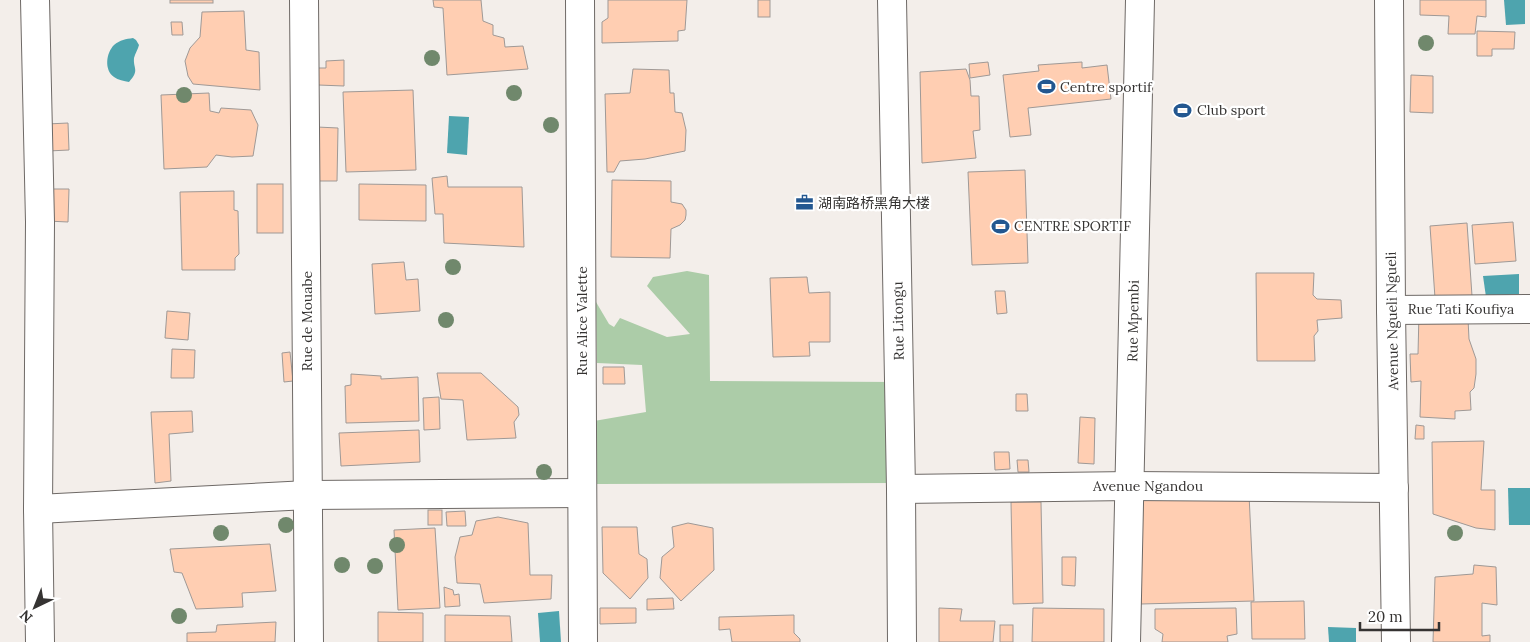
<svg xmlns="http://www.w3.org/2000/svg" width="1530" height="642" viewBox="0 0 1530 642" font-family="Lora,'Noto Sans SC',serif">
<style>
.green{fill:#accca8}
.water{fill:#4ea4ae}
.building{fill:#ffceb2;stroke:#9f9996}
.lines{fill:none;stroke-linecap:round;stroke-linejoin:round}
.minor-casing{stroke:#6e6966;stroke-width:30}
.minor{stroke:#fff;stroke-width:28}
.tree{fill:#70886c}
.labels{text-anchor:middle;stroke-width:4.5;stroke-linejoin:round;paint-order:stroke}
.poi-label{font-size:14px;fill:#353332;stroke:#fff;text-anchor:start}
.street-label{font-size:14px;fill:#353332;stroke:#fff}
</style>
<rect width="100%" height="100%" fill="#f3eeea"/>
<!-- green -->
<polygon class="green" points="687,271 709,275 710,381 896,382 893,483 596,484 594,421 646,412 642,365 597,363 596,302 609,324 614,327 620,318 667,337 690,334 647,286 653,277"/>
<!-- water -->
<g class="water">
<polygon points="1504,0 1525,0 1525,24 1506,25"/>
<path d="M133,38L136,40L139,45C138,49 135,54 134,58C133,69 140,70 129,82C124,81 118,80 114,77C104,70 106,53 114,45C120,40 126,39 133,38Z"/>
<polygon points="449,116 469,117 467,155 447,153"/>
<polygon points="1519,274 1519,294 1486,297 1483,276"/>
<polygon points="1508,488 1530,488 1530,525 1509,525"/>
<polygon points="559,611 561,642 540,642 538,613"/>
<polygon points="1328,627 1356,628 1356,642 1329,642"/>
</g>
<!-- building -->
<g class="building">
<rect x="170" y="0" width="43" height="3"/>
<polygon points="433,0 481,0 483,21 493,25 493,35 504,38 505,47 523,46 528,69 447,75 443,8 434,7"/>
<polygon points="608,0 687,0 685,30 678,31 678,41 602,43 602,22 608,18"/>
<rect x="758" y="0" width="12" height="17"/>
<polygon points="1420,0 1486,0 1486,17 1477,16 1475,34 1448,34 1449,16 1420,15"/>
<polygon points="244,11 246,50 259,52 260,90 193,84 188,76 185,61 190,48 200,37 202,12"/>
<polygon points="171,22 182,22 183,35 172,35"/>
<polygon points="1477,31 1515,32 1514,49 1492,49 1492,56 1477,56"/>
<polygon points="344,60 344,86 318,85 317,68 326,68 326,61"/>
<polygon points="988,62 990,75 970,78 969,64"/>
<polygon points="1082,62 1082,68 1107,65 1111,99 1028,108 1031,135 1010,137 1003,75 1039,71 1038,65"/>
<polygon points="633,69 669,70 670,93 674,93 675,112 682,113 686,130 685,151 645,159 620,161 614,172 607,172 605,94 630,93"/>
<polygon points="966,69 970,80 971,96 979,96 980,130 973,131 976,158 922,163 920,72"/>
<polygon points="1411,75 1433,76 1433,113 1410,112"/>
<polygon points="413,90 416,170 346,172 343,92"/>
<polygon points="209,93 210,111 219,113 221,108 251,110 258,125 253,156 232,157 216,155 207,167 164,169 161,95"/>
<polygon points="68,123 69,150 48,151 47,124"/>
<polygon points="317,127 338,128 337,181 316,181"/>
<polygon points="1025,170 1028,263 972,265 968,172"/>
<polygon points="447,176 448,187 522,187 524,247 444,243 443,214 435,214 432,178"/>
<polygon points="612,180 671,181 671,202 682,204 686,210 686,215 685,220 680,225 671,229 670,258 611,257"/>
<rect x="257" y="184" width="26" height="49"/>
<polygon points="359,184 426,185 426,221 359,220"/>
<polygon points="48,189 69,189 68,222 47,221"/>
<polygon points="234,191 234,210 238,211 239,254 235,258 235,270 182,270 180,192"/>
<polygon points="1513,222 1516,261 1475,264 1472,225"/>
<polygon points="1467,223 1472,296 1435,298 1430,226"/>
<polygon points="404,262 406,280 418,279 420,311 375,314 372,264"/>
<polygon points="1256,273 1314,273 1313,295 1317,299 1341,300 1342,318 1317,320 1318,331 1314,336 1315,361 1257,361"/>
<polygon points="807,277 809,293 830,292 830,342 809,342 810,356 773,357 770,278"/>
<polygon points="995,291 1005,291 1007,313 997,314"/>
<polygon points="167,311 190,313 188,340 165,338"/>
<polygon points="1419,313 1468,319 1469,339 1476,359 1476,374 1474,388 1470,392 1471,410 1455,411 1455,419 1420,417 1421,381 1411,382 1410,354 1418,354"/>
<polygon points="172,349 195,350 194,378 171,378"/>
<polygon points="290,352 293,381 284,382 282,353"/>
<polygon points="603,367 624,367 625,384 603,384"/>
<polygon points="437,373 481,373 518,407 519,415 514,422 516,438 467,440 463,400 441,399"/>
<polygon points="351,374 381,376 381,379 418,377 419,421 346,423 345,386 351,385"/>
<polygon points="1016,394 1027,394 1028,411 1016,411"/>
<polygon points="439,397 440,429 424,430 423,398"/>
<polygon points="192,411 193,432 169,434 171,481 155,483 151,412"/>
<polygon points="1080,417 1095,418 1094,464 1078,463"/>
<polygon points="1416,425 1424,426 1424,439 1415,439"/>
<polygon points="419,430 420,462 341,466 339,433"/>
<polygon points="1484,441 1481,490 1495,490 1495,530 1476,528 1433,514 1432,442"/>
<polygon points="994,452 1009,452 1010,469 995,470"/>
<polygon points="1017,460 1028,460 1029,472 1018,472"/>
<polygon points="1249,494 1254,601 1141,604 1137,498"/>
<polygon points="1011,502 1041,502 1043,603 1013,604"/>
<rect x="428" y="510" width="14" height="15"/>
<polygon points="465,511 466,526 447,526 446,512"/>
<polygon points="498,517 528,523 530,575 552,575 551,599 484,603 480,584 457,583 455,557 460,537 472,535 476,521"/>
<polygon points="688,523 713,528 714,570 681,601 660,578 662,557 674,547 672,527"/>
<polygon points="602,527 637,527 639,554 647,559 648,578 630,599 603,573"/>
<polygon points="435,528 440,608 398,610 394,530"/>
<polygon points="270,544 276,591 242,593 243,607 196,609 182,573 174,572 170,549"/>
<polygon points="1062,557 1076,557 1075,586 1062,585"/>
<polygon points="1474,565 1496,567 1497,605 1482,603 1482,636 1490,635 1490,642 1433,642 1435,577 1473,574"/>
<polygon points="444,587 453,590 454,595 459,594 460,606 445,607"/>
<polygon points="673,598 674,609 647,610 647,599"/>
<polygon points="1304,601 1305,639 1252,639 1251,602"/>
<polygon points="600,608 636,608 636,623 600,624"/>
<polygon points="939,608 962,609 960,621 995,621 993,642 939,642"/>
<polygon points="1033,608 1104,609 1104,642 1032,642"/>
<polygon points="1236,608 1237,634 1227,636 1228,642 1162,642 1163,634 1155,629 1155,609"/>
<polygon points="378,612 423,613 423,642 378,642"/>
<polygon points="445,615 510,616 512,642 445,642"/>
<polygon points="794,615 794,633 800,639 800,642 732,642 730,629 719,630 719,617"/>
<polygon points="276,622 275,642 187,642 187,633 216,632 217,625"/>
<rect x="1000" y="625" width="13" height="17"/>
</g>
<g class="lines">
<defs>
<g id="minor">
<polyline points="35,0 40,222 38,509 40,642"/>
<polyline points="304,0 309,642"/>
<polyline points="580,0 583,642"/>
<polyline points="892,0 901,489 902,642"/>
<polyline points="1389,0 1391,310 1396,642"/>
<polyline points="1391,310 1530,309"/>
<polyline points="901,489 1130,486 1394,488"/>
<polyline points="38,509 308,495 582,493"/>
<polyline points="1126,642 1140,0"/>
</g>
</defs>
<!-- minor casing -->
<use href="#minor" class="minor-casing"/>
<!-- minor -->
<use href="#minor" class="minor"/>
</g>
<!-- trees -->
<g class="tree">
<circle cx="1426" cy="43" r="8"/>
<circle cx="432" cy="58" r="8"/>
<circle cx="514" cy="93" r="8"/>
<circle cx="184" cy="95" r="8"/>
<circle cx="551" cy="125" r="8"/>
<circle cx="453" cy="267" r="8"/>
<circle cx="446" cy="320" r="8"/>
<circle cx="544" cy="472" r="8"/>
<circle cx="286" cy="525" r="8"/>
<circle cx="221" cy="533" r="8"/>
<circle cx="1455" cy="533" r="8"/>
<circle cx="397" cy="545" r="8"/>
<circle cx="342" cy="565" r="8"/>
<circle cx="375" cy="566" r="8"/>
<circle cx="179" cy="616" r="8"/>
</g>
<!-- icons -->
<defs>
<symbol id="stadium-bare" viewBox="-9 -9 18 18"><path d="M0-5a6.5 5 0 1 0 0 10a6.5 5 0 1 0 0-10ZM-3.5-1.8h7v3.6h-7Z" fill="#235790" stroke="#fff" stroke-width="2.5" paint-order="stroke"/></symbol>
<symbol id="office-bare" viewBox="-9 -9 18 18"><path d="M-6-3h4V-5.5h4V-3h4V5H-6ZM-1-4.5V-3h2v-1.5ZM-6 0V1H6V0Z" fill="#235790" stroke="#fff" stroke-width="2.5" paint-order="stroke"/></symbol>
</defs>
<g fill-rule="evenodd">
<use href="#stadium-bare" x="1034" y="74" width="25" height="25"/>
<use href="#stadium-bare" x="1170" y="98" width="25" height="25"/>
<use href="#office-bare" x="792" y="190" width="25" height="25"/>
<use href="#stadium-bare" x="988" y="214" width="25" height="25"/>
</g>
<g class="labels">
<!-- poi labels -->
<g class="poi-label">
<text x="1060" y="92">Centre sportif</text>
<text x="1197" y="115">Club sport</text>
<text x="818" y="208">湖南路桥黑角大楼</text>
<text x="1014" y="231">CENTRE SPORTIF</text>
</g>
<!-- street labels -->
<g class="street-label">
<text x="1461" y="314">Rue Tati Koufiya</text>
<text transform="translate(307 321) rotate(-90)" y="5">Rue de Mouabe</text>
<text transform="translate(582 321) rotate(-90)" y="5">Rue Alice Valette</text>
<text transform="translate(898 321) rotate(-91)" y="5">Rue Litongu</text>
<text transform="translate(1133 321) rotate(-89)" y="5">Rue Mpembi</text>
<text transform="translate(1392 321) rotate(-91)" y="5">Avenue Ngueli Ngueli</text>
<text x="1148" y="491">Avenue Ngandou</text>
</g>
</g>
<!-- north arrow -->
<g transform="translate(35 607) rotate(223)" stroke="#ffffff" stroke-width="4" paint-order="stroke">
<path d="M0-4L9 19L0 12L-9 19Z" fill="#353332"/>
<text y="-8" font-size="14" font-weight="bold" text-anchor="middle" fill="#353332">N</text>
</g>
<!-- scale -->
<path d="M1360 622v8h79v-8" fill="none" stroke="#353332" stroke-width="2.5"/>
<text x="1368" y="622" font-size="15" fill="#353332" stroke="#ffffff" stroke-width="4" paint-order="stroke">20 m</text>
</svg>
